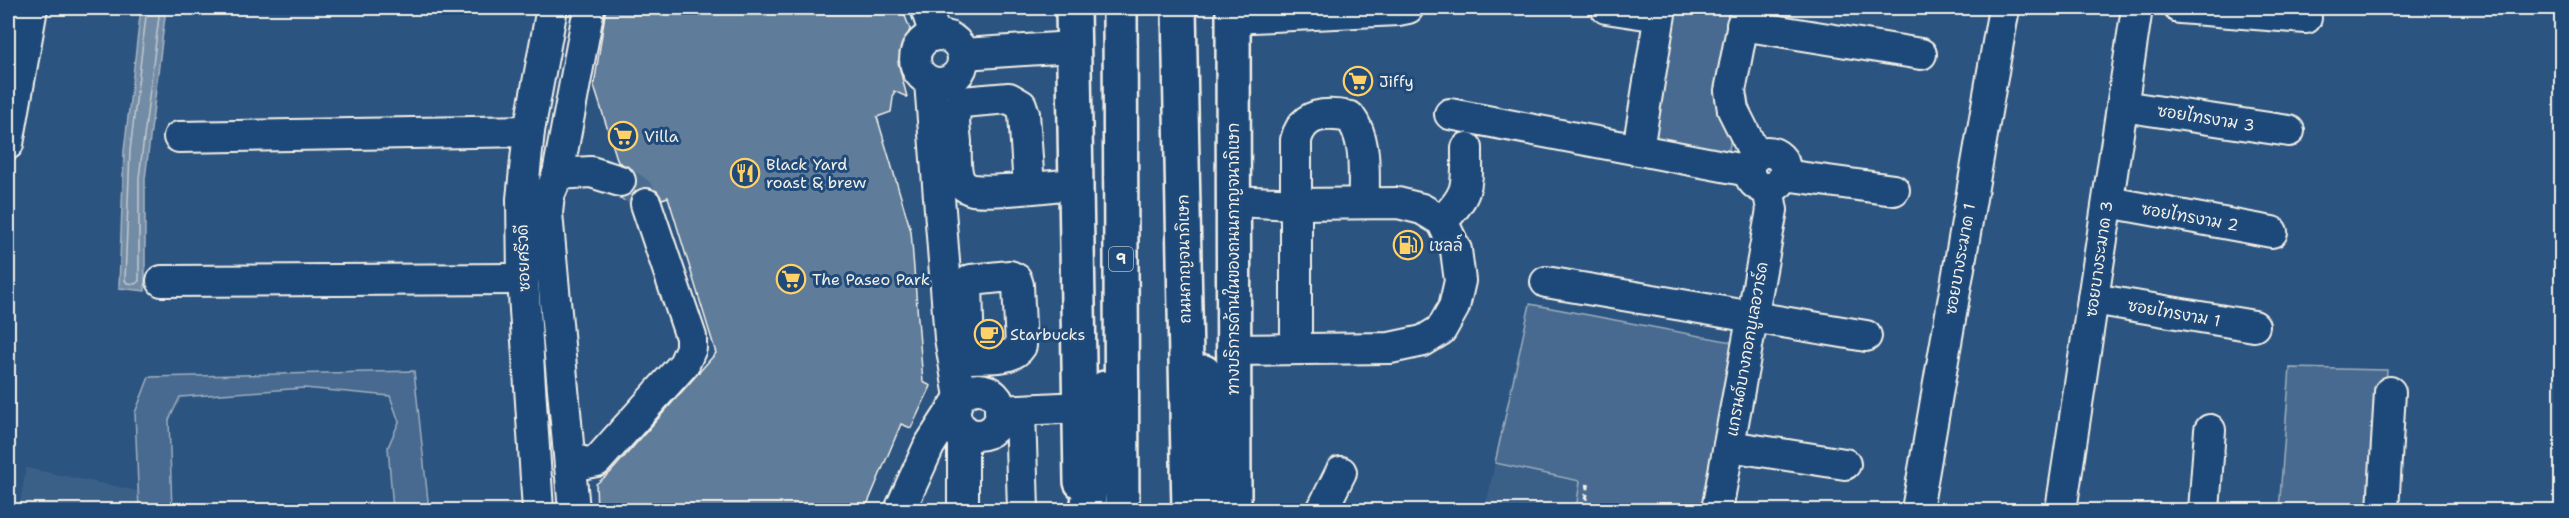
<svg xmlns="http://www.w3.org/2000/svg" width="2569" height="518" font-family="'Shantell Sans','Playpen Sans Thai',sans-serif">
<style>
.built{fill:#3b6088}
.green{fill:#496b90;stroke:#9eaebc;stroke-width:1.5}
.water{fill:#738ca6;stroke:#a7b4c0;stroke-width:1.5}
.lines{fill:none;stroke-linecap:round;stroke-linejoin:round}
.shore{stroke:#c0c9ce;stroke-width:1.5}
.building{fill:#5e7b9a;stroke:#f4f1e8;stroke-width:1.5}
.minor-tunnel{stroke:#4a6c90;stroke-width:30;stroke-dasharray:30 15;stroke-linecap:butt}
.minor-casing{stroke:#f4f1e8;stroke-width:34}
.major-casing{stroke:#f4f1e8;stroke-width:38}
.highway-casing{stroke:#f4f1e8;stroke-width:38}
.path{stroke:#f4f1e8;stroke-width:4;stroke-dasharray:6 4.5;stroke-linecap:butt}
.minor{stroke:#1f4a7a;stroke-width:30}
.major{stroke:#1f4a7a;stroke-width:33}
.highway{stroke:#1f4a7a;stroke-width:33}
.labels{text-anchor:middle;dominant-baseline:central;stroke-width:6;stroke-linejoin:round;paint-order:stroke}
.shield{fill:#1f4a7a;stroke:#b4bfc7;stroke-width:1.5}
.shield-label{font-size:15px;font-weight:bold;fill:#f4f1e8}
.poi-label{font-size:16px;fill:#f4f1e8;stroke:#1f4a7a;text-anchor:start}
.street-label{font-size:16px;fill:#f4f1e8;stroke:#1f4a7a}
</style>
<rect width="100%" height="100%" fill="#2c5481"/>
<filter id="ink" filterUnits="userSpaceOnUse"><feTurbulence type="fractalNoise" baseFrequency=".0167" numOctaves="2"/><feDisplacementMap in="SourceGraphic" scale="12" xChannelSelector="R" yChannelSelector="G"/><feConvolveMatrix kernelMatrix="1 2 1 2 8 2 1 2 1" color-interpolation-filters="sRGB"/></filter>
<g filter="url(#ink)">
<g class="built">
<polygon points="1495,463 1581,481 1576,510 1485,510"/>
<polygon points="26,468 138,491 139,510 19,510"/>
</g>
<g class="green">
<polygon points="1672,8 1749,8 1729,150 1716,157 1651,143"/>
<polygon points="1530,304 1732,342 1702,510 1576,510 1580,481 1495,463"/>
<polygon points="2290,368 2387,370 2376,510 2279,510"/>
<polygon points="414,371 429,510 393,510 388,447 399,422 390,396 304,388 180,397 169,420 172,510 139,510 135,413 149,377"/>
</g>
<polygon class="water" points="141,8 166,8 145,179 145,291 119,288 124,151"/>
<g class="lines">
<polyline class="shore" points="147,8 130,151 125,280 127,283 135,284 139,281 139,178 160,8"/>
</g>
<polygon class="building" points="606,8 902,8 910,29 898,62 907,97 894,91 891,112 877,117 911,231 923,382 931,386 911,428 901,424 865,510 597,510 596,484 610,473 716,353 668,197 662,199 657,191 649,187 640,188 633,192 629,201 620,199 632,193 636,187 637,178 632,169 618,162 594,86"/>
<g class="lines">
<path class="minor-tunnel" d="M620,181C633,187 640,191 646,204"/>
<g class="minor-casing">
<g id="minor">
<polyline points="926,8 935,35"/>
<polyline points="1606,8 1659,16"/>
<polyline points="1746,8 1730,91 1733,110 1756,156"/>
<polyline points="2180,8 2306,18"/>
<polyline points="1233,18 1398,10 1408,8"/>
<polyline points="1742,25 1921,54"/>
<circle cx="939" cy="59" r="24"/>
<polyline points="963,54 1073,47"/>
<polyline points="930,82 950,338 960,397"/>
<polyline points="2122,106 2289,131"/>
<polyline points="1450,114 1749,171"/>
<polyline points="179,137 529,131"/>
<polyline points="8,144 32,8"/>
<polyline points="1638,149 1661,8"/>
<circle cx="1767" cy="170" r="18"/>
<polyline points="558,174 591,172 620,181"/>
<polyline points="1784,175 1894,190"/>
<path d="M1029,187L1024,114L1021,105L1009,98L962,102C950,112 955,128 956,142C956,153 954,173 961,183C964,186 968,189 973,190C999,193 1047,186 1075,184"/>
<polyline points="2108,202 2272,232"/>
<path d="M1442,221C1470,193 1467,186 1467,148"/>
<path d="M1010,276L1016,279L1018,285L1021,346C1012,361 985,357 969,358L967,283L971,280Z"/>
<polyline points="162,281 523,279"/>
<polyline points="1546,282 1866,336"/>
<polyline points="2093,299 2254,326"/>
<path d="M1296,349V140C1303,113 1325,112 1350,117C1368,141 1363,174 1364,203"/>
<polyline points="1232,350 1390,348 1423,341 1441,330 1454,307 1460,281 1456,250 1442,221 1422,209 1398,203 1296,204 1235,201"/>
<circle cx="978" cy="412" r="23"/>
<polyline points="1020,410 1023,510"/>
<polyline points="1000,411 1081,407"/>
<polyline points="963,429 963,510"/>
<polyline points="1729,446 1845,464"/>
<polyline points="570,458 586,463 597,461 684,364 691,348 691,337 646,204"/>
<polyline points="538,510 523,279 522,199 529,131 552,8"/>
<polyline points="574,510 547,213 549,195 558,174 589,8"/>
<polyline points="900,510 929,446 956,404"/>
<polyline points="1322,510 1341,472"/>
<polyline points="1717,510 1772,210 1768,188"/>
<polyline points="1917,510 2004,8"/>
<polyline points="2061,510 2137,8"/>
<polyline points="2204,510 2210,430"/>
<polyline points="2383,510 2390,392"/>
</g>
</g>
<g class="major-casing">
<g id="major">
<polyline points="1073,8 1081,482"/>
<polyline points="1233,8 1234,510"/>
</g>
</g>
<g class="highway-casing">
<g id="highway">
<polyline points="1120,8 1122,510"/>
<polyline points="1179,8 1189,510"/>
<polyline points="1204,372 1222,510"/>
<polyline points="1087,510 1105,388"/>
</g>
</g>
<polyline class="path" points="1584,510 1588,484"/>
<use href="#minor" class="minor"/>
<use href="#major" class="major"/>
<use href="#highway" class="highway"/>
</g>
</g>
<defs>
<g id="supermarket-ring" transform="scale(1.5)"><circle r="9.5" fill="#1f4a7a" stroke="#ffd166" stroke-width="1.5"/><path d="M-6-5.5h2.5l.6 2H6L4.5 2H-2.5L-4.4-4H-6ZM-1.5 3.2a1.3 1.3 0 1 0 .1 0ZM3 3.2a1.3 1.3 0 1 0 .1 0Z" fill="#ffd166"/></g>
<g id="restaurant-ring" transform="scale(1.5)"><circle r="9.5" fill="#1f4a7a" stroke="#ffd166" stroke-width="1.5"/><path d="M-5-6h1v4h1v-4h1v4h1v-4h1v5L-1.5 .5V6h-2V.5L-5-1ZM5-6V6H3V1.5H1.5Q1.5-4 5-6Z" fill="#ffd166"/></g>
<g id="fuel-ring" transform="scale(1.5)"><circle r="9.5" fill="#1f4a7a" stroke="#ffd166" stroke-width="1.5"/><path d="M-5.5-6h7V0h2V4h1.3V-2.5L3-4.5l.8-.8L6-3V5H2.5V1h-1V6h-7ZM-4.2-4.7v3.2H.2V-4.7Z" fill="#ffd166"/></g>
<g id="cafe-ring" transform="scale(1.5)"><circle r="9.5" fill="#1f4a7a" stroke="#ffd166" stroke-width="1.5"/><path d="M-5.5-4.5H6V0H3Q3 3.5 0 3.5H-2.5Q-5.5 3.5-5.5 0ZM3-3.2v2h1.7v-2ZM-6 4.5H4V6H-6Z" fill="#ffd166"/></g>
</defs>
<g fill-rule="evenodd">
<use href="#supermarket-ring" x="1358" y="81"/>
<use href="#supermarket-ring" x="623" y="136"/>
<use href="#restaurant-ring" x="745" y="173"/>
<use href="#fuel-ring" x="1408" y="245"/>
<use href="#supermarket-ring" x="791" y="279"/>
<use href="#cafe-ring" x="989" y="334"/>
</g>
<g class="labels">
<rect class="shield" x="1109" y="247" width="24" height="24" rx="4.5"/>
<g class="shield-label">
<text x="1121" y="259">9</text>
</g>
<g class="poi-label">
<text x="1379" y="81">Jiffy</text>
<text x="644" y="136">Villa</text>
<text x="766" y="164">Black Yard<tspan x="766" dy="18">roast &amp; brew</tspan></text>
<text x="1429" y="245">เชลล์</text>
<text x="812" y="279">The Paseo Park</text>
<text x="1010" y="334">Starbucks</text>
</g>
<g class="street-label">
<text transform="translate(2206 118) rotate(9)">ซอยไทรงาม 3</text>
<text transform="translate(2190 217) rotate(10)">ซอยไทรงาม 2</text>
<text transform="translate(523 258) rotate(-92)">ซอยศรีวดี</text>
<text transform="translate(1184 259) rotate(-91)">ถนนกาญจนาภิเษก</text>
<text transform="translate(1233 259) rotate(-90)">ทางบริการด้านในของถนนกาญจนาภิเษก</text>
<text transform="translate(1960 259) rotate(-80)">ซอยบางระมาด 1</text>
<text transform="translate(2099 259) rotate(-82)">ซอยบางระมาด 3</text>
<text transform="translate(2174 313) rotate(10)">ซอยไทรงาม 1</text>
<text transform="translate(1747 349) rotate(-80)">แกรนด์บางกอกบูเลอวาร์ด</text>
</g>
</g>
<rect width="2569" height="518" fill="none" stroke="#1f4a7a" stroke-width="30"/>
<rect x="15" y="15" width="2539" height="488" fill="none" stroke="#f4f1e8" stroke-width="2" filter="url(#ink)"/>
</svg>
